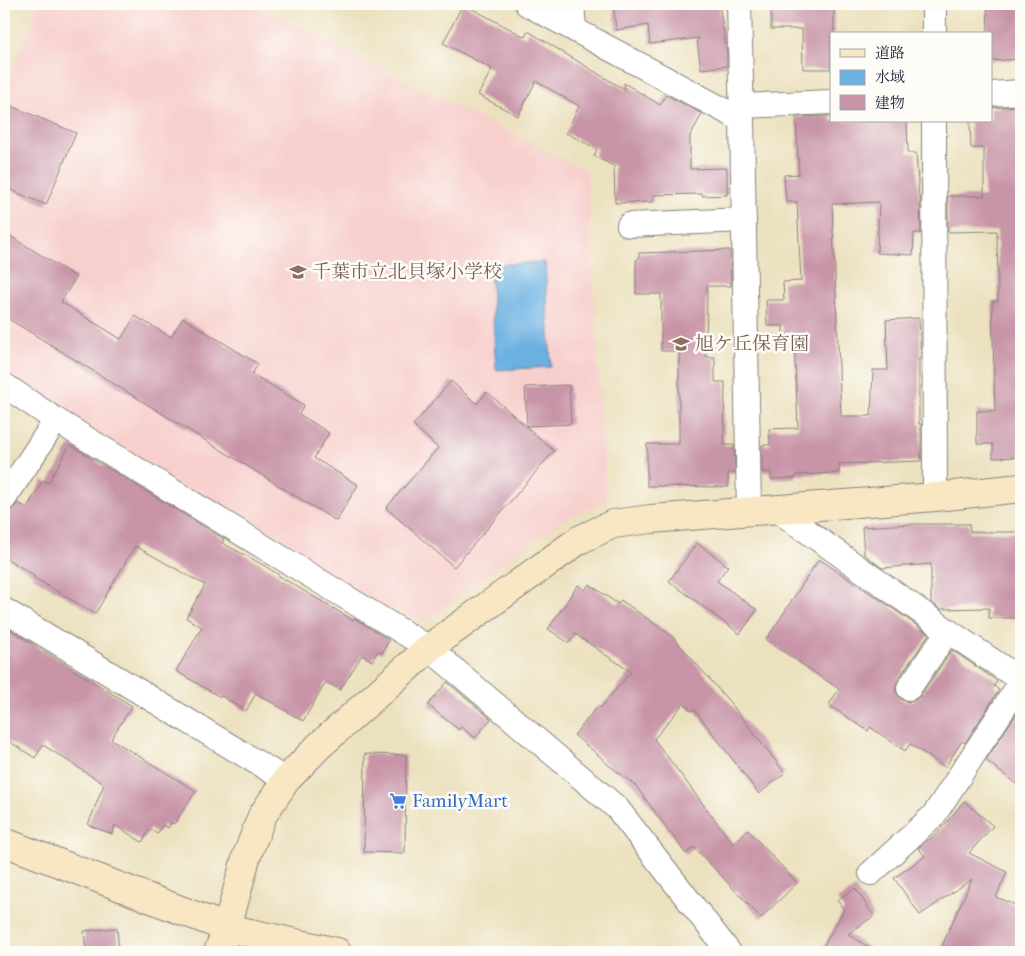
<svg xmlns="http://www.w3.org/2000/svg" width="1025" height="956" font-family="'IM FELL French Canon','Noto Serif JP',serif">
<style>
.built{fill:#f7d0cd}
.water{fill:#6bb1e2;stroke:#466a8e}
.building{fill:#c894a7}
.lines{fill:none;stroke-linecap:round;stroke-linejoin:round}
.street-casing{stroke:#87827d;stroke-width:26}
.secondary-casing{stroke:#87827d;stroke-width:30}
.street{stroke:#fff;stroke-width:24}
.secondary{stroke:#f9e7c3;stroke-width:28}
.labels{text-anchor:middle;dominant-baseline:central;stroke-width:5;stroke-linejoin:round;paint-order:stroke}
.education-label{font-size:19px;fill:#785e54;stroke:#fdfcf7;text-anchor:start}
.shop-label{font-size:19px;fill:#366cbe;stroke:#fdfcf7;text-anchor:start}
</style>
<rect width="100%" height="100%" fill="#fdfcf7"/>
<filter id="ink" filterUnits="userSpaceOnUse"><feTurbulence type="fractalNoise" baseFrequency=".02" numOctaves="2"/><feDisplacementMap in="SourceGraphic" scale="10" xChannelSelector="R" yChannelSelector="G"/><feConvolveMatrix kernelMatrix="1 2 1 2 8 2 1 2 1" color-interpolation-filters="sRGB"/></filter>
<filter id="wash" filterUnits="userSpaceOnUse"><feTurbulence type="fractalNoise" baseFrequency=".0096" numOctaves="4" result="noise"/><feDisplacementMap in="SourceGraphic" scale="20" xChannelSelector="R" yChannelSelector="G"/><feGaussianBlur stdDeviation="1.12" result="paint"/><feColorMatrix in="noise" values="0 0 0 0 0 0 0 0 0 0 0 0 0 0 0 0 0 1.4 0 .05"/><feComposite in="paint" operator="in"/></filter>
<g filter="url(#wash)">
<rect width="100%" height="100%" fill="#ece1bf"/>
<polygon class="built" points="39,4 252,4 587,171 606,502 564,519 422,623 309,568 4,374 4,91"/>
<polygon class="water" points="545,262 551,367 496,370 490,265"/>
<g id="blocks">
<g class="building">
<polygon points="463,4 525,37 528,31 625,90 624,83 660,105 666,95 702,114 690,136 690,169 727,168 727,195 702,196 702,194 653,195 653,202 615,203 614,166 594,156 597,149 566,133 579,106 536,81 518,116 478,95 492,69 443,43"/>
<polygon points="613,4 719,4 727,53 727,66 701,69 697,41 699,38 650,44 648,25 616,30"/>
<polygon points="771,4 834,4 834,34 831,34 831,69 803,69 802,29 771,29"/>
<polygon points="987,4 1021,4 1021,59 991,61 991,34 988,34"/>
<polygon points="4,103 76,133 46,205 4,187"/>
<polygon points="1018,106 1019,152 1021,152 1020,457 993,458 993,444 977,444 977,411 995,411 992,301 998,301 997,231 948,232 948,196 984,196 984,148 971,148 970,121 991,121 991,108"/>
<polygon points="831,116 831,121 907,121 908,153 916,153 919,197 920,197 921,233 914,233 913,255 877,253 879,202 832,204 841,416 871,416 873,370 888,370 886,320 919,318 921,358 919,358 919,424 921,424 921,461 839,464 839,473 796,475 796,478 771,479 771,472 762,472 762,445 770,445 769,429 798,428 794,339 783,340 783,326 767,326 766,300 784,300 783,282 801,281 797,202 786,202 784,175 799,174 796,117"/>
<polygon points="4,232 76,277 61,302 121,339 135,316 171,337 183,318 258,364 252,374 304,405 299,414 329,433 314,458 358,485 336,521 4,316"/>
<polygon points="730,250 731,286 707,286 706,357 715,357 715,382 725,382 724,445 734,445 735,473 728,473 728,487 647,486 647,444 679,444 679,351 661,351 661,294 636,294 636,260 639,259 639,253"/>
<polygon points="451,381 477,404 487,392 554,451 454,567 386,508 438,448 413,425"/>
<polygon points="569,385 571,424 527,426 525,387"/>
<polygon points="70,445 224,539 222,543 260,563 279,575 279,576 353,620 354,618 389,640 382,653 378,651 372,661 362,655 340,690 326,682 303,721 256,693 246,711 221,696 220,697 176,671 202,627 186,618 205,585 135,546 95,614 33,577 34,575 4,557 4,513 11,511 18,503 27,508 43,480 48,483"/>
<polygon points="910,524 969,524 970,532 1021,532 1021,618 989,618 989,608 940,609 931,602 931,564 882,568 864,554 862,527"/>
<polygon points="697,543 728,566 717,581 757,610 740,634 669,581"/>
<polygon points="819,559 879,599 929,634 897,681 895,687 896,693 902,700 908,702 914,701 920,696 952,650 997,681 994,686 999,690 965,743 962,741 945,767 910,744 905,751 870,727 868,731 829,705 839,689 766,640"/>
<polygon points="589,584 618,604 621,600 672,636 733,706 785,773 759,794 694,709 691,711 684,703 654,739 733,844 748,830 797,883 761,918 694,847 686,854 635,785 602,760 603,759 574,735 598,706 600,708 631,672 575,634 569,643 548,629 578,585 585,590"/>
<polygon points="4,626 132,706 111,739 196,791 174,824 171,822 168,828 163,825 157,834 150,829 142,842 115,825 112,834 88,825 104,784 43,745 35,758 4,738"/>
<polygon points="447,682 491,719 475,738 461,727 459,730 428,705"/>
<polygon points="1020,708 1021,709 1021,788 986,760"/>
<polygon points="365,754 406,755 405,853 364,852"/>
<polygon points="964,801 993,826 969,853 1007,872 996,897 1021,907 1021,952 939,952 972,879 920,915 894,878 925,856 918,848 938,833"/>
<polygon points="855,888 874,916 848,934 876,952 820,952 844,910 837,900"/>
<polygon points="117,928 119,952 86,952 84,931"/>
</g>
</g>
</g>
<g filter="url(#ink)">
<use href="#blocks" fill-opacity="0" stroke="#87827d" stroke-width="1"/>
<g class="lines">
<g class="street-casing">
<g id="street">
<polyline points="527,4 742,120"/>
<polyline points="572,4 574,28"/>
<polyline points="739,4 742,120 749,511"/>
<polyline points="934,4 934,34"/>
<polyline points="991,94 1021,92"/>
<polyline points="742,106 831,102"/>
<polyline points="934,121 935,497"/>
<polyline points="629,225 744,220"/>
<polyline points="4,385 56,420 429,648 617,808 729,952"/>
<polyline points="4,499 56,420"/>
<polyline points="777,510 948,631 1021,680"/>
<polyline points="4,610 286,780"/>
<polyline points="909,688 948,631"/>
<polyline points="871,873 934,815 1021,682"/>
</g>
</g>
<g class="secondary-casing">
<g id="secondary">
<polyline points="4,842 227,928 337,952"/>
<polyline points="218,952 227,928 246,858 262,816 286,780 319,746 429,648 579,540 613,524 651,519 935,497 1021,488"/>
</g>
</g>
<use href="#street" class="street"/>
<use href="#secondary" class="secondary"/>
</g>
</g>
<defs>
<g id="school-bare" transform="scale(1.35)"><path d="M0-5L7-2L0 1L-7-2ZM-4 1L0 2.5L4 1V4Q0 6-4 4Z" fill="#8d6e63" stroke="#fdfcf7" stroke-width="2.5" paint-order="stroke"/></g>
<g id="supermarket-bare" transform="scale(1.35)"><path d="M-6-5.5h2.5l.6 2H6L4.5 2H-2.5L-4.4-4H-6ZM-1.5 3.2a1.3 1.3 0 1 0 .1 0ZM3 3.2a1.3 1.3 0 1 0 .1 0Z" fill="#3f7fe0" stroke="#fdfcf7" stroke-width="2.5" paint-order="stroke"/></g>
</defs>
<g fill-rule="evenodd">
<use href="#school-bare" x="298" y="272"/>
<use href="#school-bare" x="681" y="344"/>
<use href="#supermarket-bare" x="398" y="801"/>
</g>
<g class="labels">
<g class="education-label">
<text x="312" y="272">千葉市立北貝塚小学校</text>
<text x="695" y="344">旭ケ丘保育園</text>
</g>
<g class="shop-label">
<text x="412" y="801">FamilyMart</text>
</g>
</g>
<rect width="1025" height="956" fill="none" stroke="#fdfcf7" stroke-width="20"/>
<rect x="830" y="32" width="162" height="90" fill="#fdfcf7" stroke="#a5a5ac"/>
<rect x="840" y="49" width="25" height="8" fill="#f9e7c3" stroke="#a5a5ac"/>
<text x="875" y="58" font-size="15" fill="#22223b">道路</text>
<rect x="840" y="70" width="25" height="15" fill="#6bb1e2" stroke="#a5a5ac"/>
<text x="875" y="82" font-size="15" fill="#22223b">水域</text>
<rect x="840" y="95" width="25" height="15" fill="#c894a7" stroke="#a5a5ac"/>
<text x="875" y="108" font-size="15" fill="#22223b">建物</text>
</svg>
